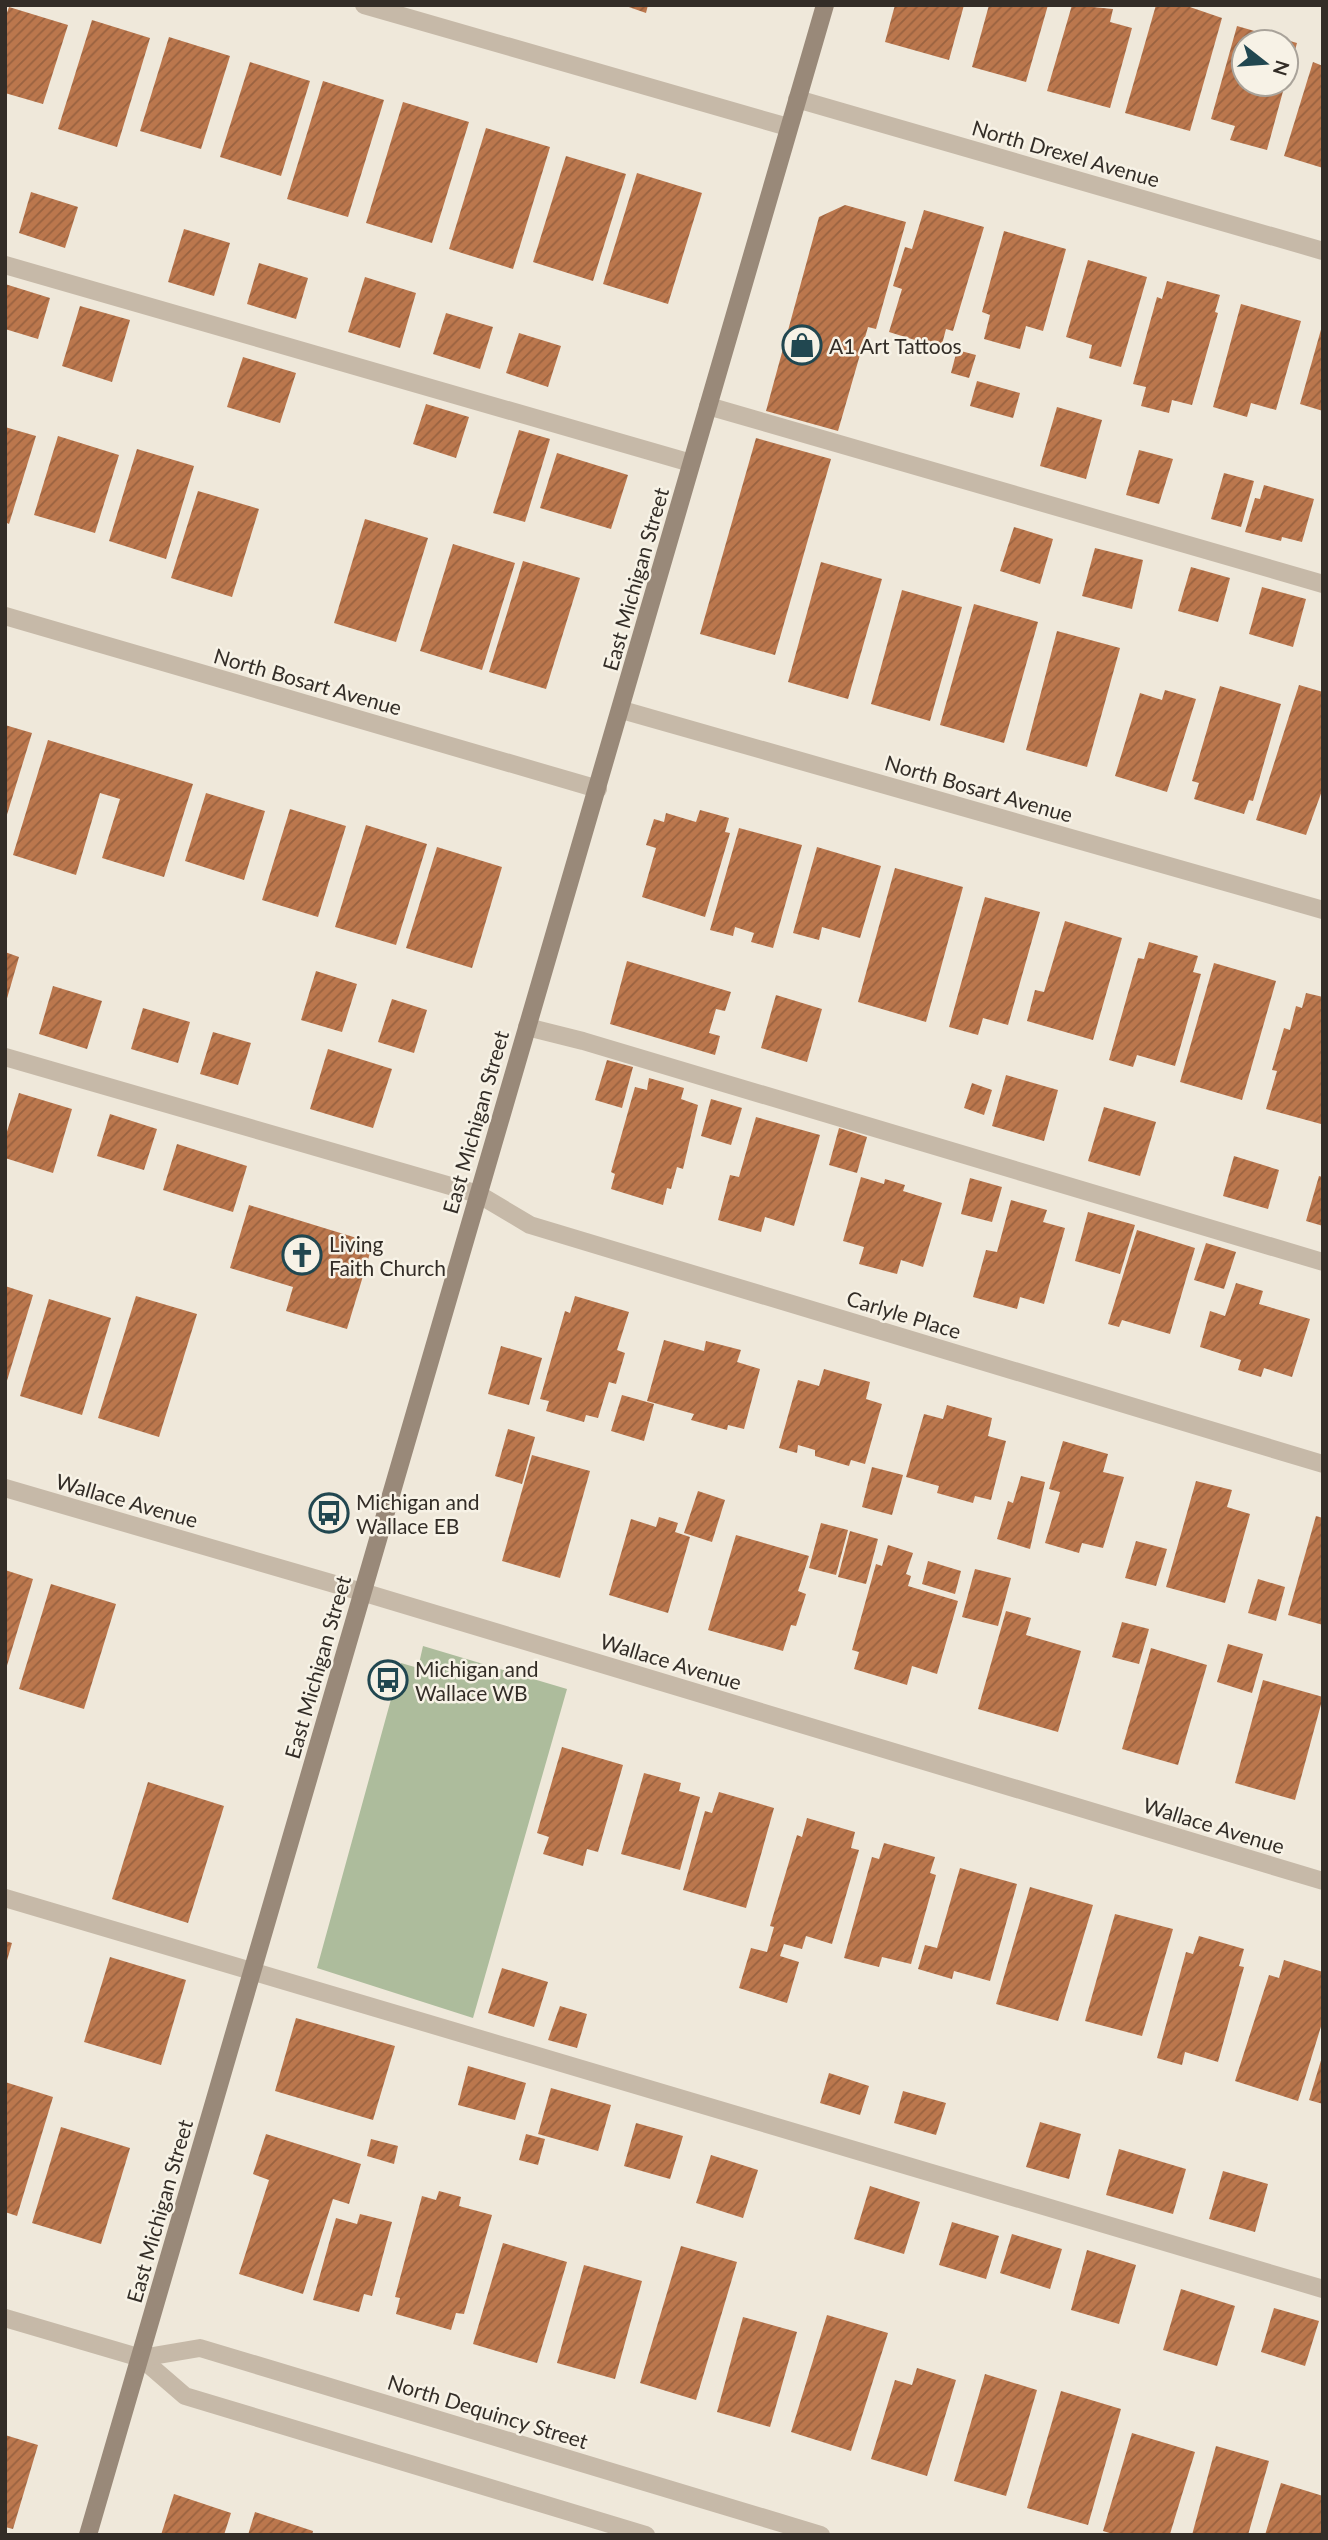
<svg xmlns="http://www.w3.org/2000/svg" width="1328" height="2540" font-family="Lato,sans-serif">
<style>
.park{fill:#adbc9c}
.building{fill:url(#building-hatch)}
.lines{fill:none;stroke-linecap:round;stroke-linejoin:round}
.service{stroke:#c6b9a8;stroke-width:18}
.minor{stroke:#c6b9a8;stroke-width:18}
.tertiary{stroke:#c6b9a8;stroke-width:18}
.secondary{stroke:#998979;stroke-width:18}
.labels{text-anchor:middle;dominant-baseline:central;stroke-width:5;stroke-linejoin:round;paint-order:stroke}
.street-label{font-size:21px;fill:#332d27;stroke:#f7f2e6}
.poi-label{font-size:21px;fill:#332d27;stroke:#f7f2e6;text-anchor:start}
</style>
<defs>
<pattern id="building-hatch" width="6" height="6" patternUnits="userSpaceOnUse" patternTransform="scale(1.75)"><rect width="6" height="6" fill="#bb774d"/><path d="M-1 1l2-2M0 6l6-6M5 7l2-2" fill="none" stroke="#996240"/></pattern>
</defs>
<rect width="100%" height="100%" fill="#efe8da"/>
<polygon class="park" points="423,1646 567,1689 473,2018 317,1968 401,1663 418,1668"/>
<g class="building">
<polygon points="623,5 648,5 646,13"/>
<polygon points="895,5 964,5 949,60 885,42"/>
<polygon points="989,5 1048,5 1026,82 972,67"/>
<polygon points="1072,5 1113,9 1110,22 1132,28 1110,108 1047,91"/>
<polygon points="1156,5 1184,5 1222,18 1190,131 1125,113"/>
<polygon points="9,7 68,25 43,104 5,93 5,18"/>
<polygon points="92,20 150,38 117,147 58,129"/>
<polygon points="1237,26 1297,43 1287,79 1286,42 1244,42 1244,84 1285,84 1267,150 1230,140 1235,126 1211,119"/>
<polygon points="169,37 230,56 201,149 140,131"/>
<polygon points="250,62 310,81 281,176 220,157"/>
<polygon points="1313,62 1323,66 1323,168 1284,156"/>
<polygon points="323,81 384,100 348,217 287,199"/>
<polygon points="403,102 469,122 432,243 366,223"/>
<polygon points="486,128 550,147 513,269 449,249"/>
<polygon points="566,156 626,174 593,281 533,262"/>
<polygon points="637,173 702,193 668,304 603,284"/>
<polygon points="31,192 78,207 65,248 19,233"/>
<polygon points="845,205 906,222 876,329 868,327 838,431 766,411 819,217"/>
<polygon points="924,210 984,227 953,331 946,329 941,348 889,332 902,289 893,286 905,247 912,249"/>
<polygon points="184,229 230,243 214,296 168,282"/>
<polygon points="1004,231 1066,249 1043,331 1026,326 1020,349 984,339 990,315 982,312"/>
<polygon points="1088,260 1147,277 1121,367 1089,358 1092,345 1066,337"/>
<polygon points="259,263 308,278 296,319 247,304"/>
<polygon points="365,277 416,293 400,348 348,332"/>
<polygon points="1167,281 1220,295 1215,312 1218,313 1192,405 1172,400 1169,413 1141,406 1146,387 1133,384 1157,297 1162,299"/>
<polygon points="5,284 50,298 38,339 5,329"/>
<polygon points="1241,304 1301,321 1276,410 1251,403 1247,417 1213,407"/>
<polygon points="80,306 130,320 112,382 62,366"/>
<polygon points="446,313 493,327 480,369 433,354"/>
<polygon points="1322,326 1323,327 1323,411 1300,404"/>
<polygon points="519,333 561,346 548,387 506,373"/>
<polygon points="957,350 976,355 969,378 951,373"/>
<polygon points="243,357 296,373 280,423 227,407"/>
<polygon points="977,381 1020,393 1013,418 970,406"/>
<polygon points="426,404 469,417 456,458 413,444"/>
<polygon points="1057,407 1102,420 1086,479 1040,466"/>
<polygon points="5,427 36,436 9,524 5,522"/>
<polygon points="519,430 550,439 525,522 493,513"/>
<polygon points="58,436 119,455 95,533 34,515"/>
<polygon points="756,438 831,459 775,655 700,634"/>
<polygon points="137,449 194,466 166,559 109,541"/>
<polygon points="1139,450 1173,459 1159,504 1126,495"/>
<polygon points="557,453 628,475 611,529 540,508"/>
<polygon points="1224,473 1254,481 1241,527 1211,519"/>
<polygon points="1264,485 1314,499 1302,542 1282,537 1281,541 1245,532 1255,498 1260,499"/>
<polygon points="198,491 259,509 232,597 171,578"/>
<polygon points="365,519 428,538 396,642 334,623"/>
<polygon points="1014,527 1053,539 1040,584 1000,571"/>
<polygon points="453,544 515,563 482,670 420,651"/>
<polygon points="1095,548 1143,560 1132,609 1082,596"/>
<polygon points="523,561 580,578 546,689 489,672"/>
<polygon points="821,562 882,579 848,699 788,682"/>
<polygon points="1191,567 1230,578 1218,622 1178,611"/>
<polygon points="1262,587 1306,599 1293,647 1249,634"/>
<polygon points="902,590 962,607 930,721 871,704"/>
<polygon points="974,604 1038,622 1004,743 940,725"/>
<polygon points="1057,631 1120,648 1087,767 1026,750"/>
<polygon points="1299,685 1323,692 1323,788 1306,835 1256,820"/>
<polygon points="1220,686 1281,704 1253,801 1249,800 1244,814 1194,799 1199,783 1192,781"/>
<polygon points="1165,690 1196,699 1167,792 1115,776 1140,693 1162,700"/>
<polygon points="5,725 32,733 6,818 5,818"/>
<polygon points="48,740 193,784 164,877 102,858 120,799 100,793 76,875 13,855"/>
<polygon points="206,793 265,811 244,880 185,861"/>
<polygon points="290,809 346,826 318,917 262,900"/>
<polygon points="700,810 729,818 725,832 730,833 705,917 642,897 656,848 646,845 654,819 664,822 666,813 696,822"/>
<polygon points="366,825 427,844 396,945 335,927"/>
<polygon points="739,828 802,845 773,948 751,942 754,933 735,927 733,936 710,930"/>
<polygon points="437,847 502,867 472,968 406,948"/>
<polygon points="817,847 881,866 860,938 822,927 819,940 793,933"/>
<polygon points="895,868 963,887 926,1022 858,1002"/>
<polygon points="985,897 1040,912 1008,1025 983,1018 978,1035 949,1027"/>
<polygon points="1065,921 1122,938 1093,1040 1027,1021 1035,990 1044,992"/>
<polygon points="1149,942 1198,956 1193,972 1201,974 1175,1066 1137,1055 1133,1067 1109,1060 1138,958 1144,959"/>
<polygon points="5,952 19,957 6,1002 5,1002"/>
<polygon points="627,961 731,992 725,1011 716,1009 709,1033 720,1036 715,1055 610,1024"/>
<polygon points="1214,963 1276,981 1242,1100 1180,1082"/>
<polygon points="316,971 357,984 342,1032 301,1020"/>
<polygon points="53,986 102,1001 87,1049 39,1034"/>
<polygon points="1306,993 1323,997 1321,1124 1266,1109 1277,1071 1272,1070 1284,1028 1290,1030 1296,1006 1302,1008"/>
<polygon points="776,995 822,1009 807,1062 761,1048"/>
<polygon points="392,999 427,1010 414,1053 378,1042"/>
<polygon points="143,1008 190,1022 178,1063 131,1049"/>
<polygon points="213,1032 251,1043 238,1085 200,1074"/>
<polygon points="328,1049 392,1069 373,1128 310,1109"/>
<polygon points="607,1060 633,1067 622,1108 595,1100"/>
<polygon points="1006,1075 1058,1090 1044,1141 992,1126"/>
<polygon points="649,1078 684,1088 681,1099 698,1105 683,1169 677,1167 671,1189 667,1188 663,1205 611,1189 615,1174 611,1172 635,1087 647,1090"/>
<polygon points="972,1083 992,1090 984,1115 964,1108"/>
<polygon points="19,1093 72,1109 53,1173 5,1158 5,1138"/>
<polygon points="711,1099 742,1108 731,1145 701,1136"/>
<polygon points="1104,1107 1156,1122 1140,1176 1088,1161"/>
<polygon points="110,1114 157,1129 144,1170 97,1156"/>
<polygon points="756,1117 820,1135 794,1226 765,1217 761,1232 718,1220 730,1175 739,1177"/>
<polygon points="839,1128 867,1137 857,1173 829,1165"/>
<polygon points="177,1144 247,1166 233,1212 163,1190"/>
<polygon points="1234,1156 1279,1170 1268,1209 1223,1196"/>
<polygon points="1319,1176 1323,1177 1323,1226 1306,1221"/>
<polygon points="861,1177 884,1184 885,1179 905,1185 903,1191 942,1203 923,1267 901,1260 897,1274 859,1264 864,1247 843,1241"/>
<polygon points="970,1178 1002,1187 992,1222 961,1214"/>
<polygon points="1011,1200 1047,1210 1043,1222 1065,1228 1044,1304 1020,1297 1017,1309 973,1297 986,1250 997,1252"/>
<polygon points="249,1205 373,1243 347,1329 286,1311 293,1287 230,1268"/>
<polygon points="1088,1212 1135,1225 1120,1274 1075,1261"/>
<polygon points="1137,1230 1195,1248 1170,1334 1122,1320 1119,1327 1108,1324"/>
<polygon points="1206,1243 1236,1252 1224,1289 1194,1280"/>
<polygon points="1236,1283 1263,1291 1259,1304 1310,1319 1292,1377 1264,1368 1261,1377 1238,1370 1241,1360 1200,1347 1210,1311 1225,1316"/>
<polygon points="5,1286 33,1295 6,1384 5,1384"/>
<polygon points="136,1296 197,1314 159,1437 98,1418"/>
<polygon points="575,1296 629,1312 617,1350 625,1353 616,1384 609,1382 598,1418 586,1415 584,1422 546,1411 549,1401 540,1399 565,1311 570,1313"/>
<polygon points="49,1299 111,1318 82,1415 20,1396"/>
<polygon points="664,1340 704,1351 706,1341 741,1350 737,1362 760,1369 744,1429 728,1425 727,1430 691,1420 694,1414 647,1401"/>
<polygon points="501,1346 542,1358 529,1405 488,1394"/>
<polygon points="824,1369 870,1382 866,1399 882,1404 865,1464 851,1460 849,1466 815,1456 815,1450 798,1445 797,1453 779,1448 798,1380 819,1386"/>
<polygon points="622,1395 654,1404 644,1441 611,1431"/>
<polygon points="947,1405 992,1418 988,1436 1006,1441 991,1500 975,1496 973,1503 937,1493 939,1486 906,1477 924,1414 943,1419"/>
<polygon points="508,1429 535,1437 522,1484 495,1476"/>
<polygon points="1063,1441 1108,1454 1103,1472 1124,1477 1103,1548 1082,1543 1079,1553 1045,1543 1060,1492 1049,1489"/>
<polygon points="532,1455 590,1471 560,1578 502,1561"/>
<polygon points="872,1467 903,1475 892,1515 862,1507"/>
<polygon points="1021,1476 1045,1482 1030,1549 997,1539 1008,1501 1013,1503"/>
<polygon points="1196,1481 1232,1490 1227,1507 1250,1514 1225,1603 1166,1587"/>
<polygon points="698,1491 725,1500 712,1542 684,1533"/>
<polygon points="1316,1516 1323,1518 1323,1625 1288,1615"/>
<polygon points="659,1517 678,1523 675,1532 690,1537 668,1613 609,1595 631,1519 656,1527"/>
<polygon points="821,1523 848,1530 836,1575 809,1568"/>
<polygon points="850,1531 878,1539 866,1584 838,1577"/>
<polygon points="736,1535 809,1556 798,1591 806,1594 796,1626 791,1625 783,1651 708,1630"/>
<polygon points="1136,1541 1167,1549 1156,1586 1125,1578"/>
<polygon points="888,1545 913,1553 906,1574 911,1576 908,1586 958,1601 937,1674 912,1666 907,1685 854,1669 859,1652 852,1650 876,1564 882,1566"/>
<polygon points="928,1561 961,1571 955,1594 922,1584"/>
<polygon points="975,1569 1011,1578 998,1626 962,1617"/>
<polygon points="5,1570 33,1579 6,1669 5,1669"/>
<polygon points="1258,1579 1285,1587 1276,1621 1248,1613"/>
<polygon points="51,1584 116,1604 84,1709 19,1689"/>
<polygon points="1006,1611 1031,1618 1026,1635 1081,1651 1058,1732 978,1709"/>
<polygon points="1122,1622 1149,1629 1139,1664 1112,1657"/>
<polygon points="1228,1644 1263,1654 1252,1693 1217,1682"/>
<polygon points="1151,1648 1207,1665 1178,1765 1122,1749"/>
<polygon points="1263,1680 1323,1697 1295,1800 1235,1783"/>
<polygon points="562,1747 623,1765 598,1852 587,1849 583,1866 543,1854 549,1837 537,1833"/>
<polygon points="644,1773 681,1783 679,1791 700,1797 680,1870 621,1854"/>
<polygon points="148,1782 224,1806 188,1923 112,1899"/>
<polygon points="719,1792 774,1808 746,1908 683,1890 705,1811 712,1813"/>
<polygon points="807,1818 855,1832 851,1848 859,1850 832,1944 806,1936 802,1949 784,1944 780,1956 799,1962 787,2003 739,1988 751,1948 767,1952 774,1927 770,1926 797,1835 802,1837"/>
<polygon points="884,1843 935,1857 930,1873 936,1875 911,1964 882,1957 879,1967 844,1958 872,1857 879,1859"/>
<polygon points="960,1868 1017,1884 990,1981 954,1971 952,1979 918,1969 925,1945 937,1948"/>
<polygon points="1030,1887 1093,1905 1058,2021 996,2004"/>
<polygon points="1115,1914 1173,1929 1142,2036 1085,2021"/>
<polygon points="1199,1936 1244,1949 1239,1966 1244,1967 1218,2062 1185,2052 1182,2065 1157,2058 1186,1952 1193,1954"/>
<polygon points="5,1941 12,1943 6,1964 5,1964"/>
<polygon points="110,1957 186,1980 161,2065 84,2042"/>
<polygon points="1284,1960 1323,1972 1323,2020 1298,2101 1235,2081 1269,1975 1279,1978"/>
<polygon points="502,1968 548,1982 534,2027 488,2013"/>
<polygon points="560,2006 587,2014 577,2048 548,2040"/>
<polygon points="296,2018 395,2046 373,2120 275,2091"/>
<polygon points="1322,2057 1323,2057 1323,2104 1309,2100"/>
<polygon points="468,2066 526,2083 515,2120 458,2105"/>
<polygon points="829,2073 869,2086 860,2115 820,2103"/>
<polygon points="5,2082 53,2097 17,2216 5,2212"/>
<polygon points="551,2088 611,2105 598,2151 538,2134"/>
<polygon points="903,2091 946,2103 936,2135 894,2123"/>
<polygon points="1040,2122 1081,2134 1069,2179 1026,2167"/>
<polygon points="636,2123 683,2136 670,2179 624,2166"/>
<polygon points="61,2127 130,2148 101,2244 32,2223"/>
<polygon points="266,2134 361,2164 349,2204 333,2199 303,2294 239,2274 269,2180 253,2174"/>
<polygon points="526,2134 545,2139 538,2165 519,2160"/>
<polygon points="371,2139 398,2146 394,2164 367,2156"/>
<polygon points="1119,2149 1186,2169 1173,2214 1106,2195"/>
<polygon points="711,2155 758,2170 743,2218 696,2203"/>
<polygon points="1223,2171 1268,2184 1255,2232 1209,2219"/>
<polygon points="870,2186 920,2202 904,2254 854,2239"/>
<polygon points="439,2191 461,2197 459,2206 492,2215 464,2314 456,2313 451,2330 396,2314 400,2298 395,2297 422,2196 436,2200"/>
<polygon points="360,2214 392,2222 372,2296 364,2294 359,2312 313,2300 336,2218 357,2224"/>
<polygon points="952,2222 999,2236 986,2279 939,2265"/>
<polygon points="1012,2234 1062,2249 1050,2289 1000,2273"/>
<polygon points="503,2243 567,2262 537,2363 473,2344"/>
<polygon points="681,2246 737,2262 696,2400 640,2383"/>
<polygon points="1087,2250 1136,2265 1119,2324 1071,2310"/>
<polygon points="584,2265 642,2281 615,2379 557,2363"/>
<polygon points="1181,2289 1235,2306 1217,2366 1163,2350"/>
<polygon points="1274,2308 1319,2321 1305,2366 1261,2352"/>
<polygon points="827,2315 888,2333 851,2451 791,2432"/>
<polygon points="743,2317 797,2332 770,2427 717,2412"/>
<polygon points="917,2368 956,2380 927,2476 871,2459 895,2380 912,2385"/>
<polygon points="985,2374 1037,2390 1006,2496 954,2481"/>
<polygon points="1061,2391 1121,2409 1088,2525 1027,2508"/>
<polygon points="1132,2433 1195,2452 1170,2534 1116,2535 1103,2531"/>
<polygon points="5,2435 38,2445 13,2529 5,2527"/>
<polygon points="1216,2446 1269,2461 1248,2535 1192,2535"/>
<polygon points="1281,2483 1323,2496 1323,2535 1265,2535"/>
<polygon points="174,2494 231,2513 224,2535 161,2535"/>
<polygon points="255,2512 313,2531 312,2535 248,2535"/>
</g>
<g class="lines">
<g class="service">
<polyline points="5,265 691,463"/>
<polyline points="708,406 1323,584"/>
<polyline points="527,1027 583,1041 1323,1262"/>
<polyline points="5,1057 478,1194"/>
<polyline points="5,1898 1323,2289"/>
</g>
<g class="minor">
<polyline points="364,5 788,127"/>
<polyline points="797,99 1323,251"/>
<polyline points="478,1194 530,1225 1323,1464"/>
<polyline points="5,1488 362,1592 1323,1881"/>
<polyline points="5,2318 141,2358 185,2396 646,2535"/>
<polyline points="141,2358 200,2348 821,2535"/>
</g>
<g class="tertiary">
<polyline points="5,616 598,789"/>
<polyline points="622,710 1323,910"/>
</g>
<polyline class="secondary" points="88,2535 825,5"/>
</g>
<defs>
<g id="shop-ring" transform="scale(2.0125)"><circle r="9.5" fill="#f7f2e6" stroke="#214750" stroke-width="1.5"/><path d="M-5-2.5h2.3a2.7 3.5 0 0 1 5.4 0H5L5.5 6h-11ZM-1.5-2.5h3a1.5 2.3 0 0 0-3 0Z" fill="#214750"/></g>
<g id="church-ring" transform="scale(2.0125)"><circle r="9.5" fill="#f7f2e6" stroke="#214750" stroke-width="1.5"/><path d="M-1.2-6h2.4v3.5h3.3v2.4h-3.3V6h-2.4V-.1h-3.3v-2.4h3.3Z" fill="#214750"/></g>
<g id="bus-ring" transform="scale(2.0125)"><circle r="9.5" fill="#f7f2e6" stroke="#214750" stroke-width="1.5"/><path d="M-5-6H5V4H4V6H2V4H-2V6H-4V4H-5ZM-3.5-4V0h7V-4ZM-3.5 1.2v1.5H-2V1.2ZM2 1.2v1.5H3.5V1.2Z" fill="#214750"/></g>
</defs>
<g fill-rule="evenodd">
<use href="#shop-ring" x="802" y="345"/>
<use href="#church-ring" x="302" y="1255"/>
<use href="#bus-ring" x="329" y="1513"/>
<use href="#bus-ring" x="388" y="1680"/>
</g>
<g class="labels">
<g class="street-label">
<text transform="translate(1066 153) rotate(16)">North Drexel Avenue</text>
<text transform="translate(635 579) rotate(-74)">East Michigan Street</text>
<text transform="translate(308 681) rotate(16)">North Bosart Avenue</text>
<text transform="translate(979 788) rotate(16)">North Bosart Avenue</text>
<text transform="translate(475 1122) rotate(-74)">East Michigan Street</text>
<text transform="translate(904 1314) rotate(17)">Carlyle Place</text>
<text transform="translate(127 1500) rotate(16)">Wallace Avenue</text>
<text transform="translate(671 1661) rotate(17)">Wallace Avenue</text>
<text transform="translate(317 1667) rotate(-74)">East Michigan Street</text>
<text transform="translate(1214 1825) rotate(17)">Wallace Avenue</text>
<text transform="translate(159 2211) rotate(-74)">East Michigan Street</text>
<text transform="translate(488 2411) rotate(17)">North Dequincy Street</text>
</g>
<g class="poi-label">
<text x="829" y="345">A1 Art Tattoos</text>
<text x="329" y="1243">Living<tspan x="329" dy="24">Faith Church</tspan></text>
<text x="356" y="1501">Michigan and<tspan x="356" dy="24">Wallace EB</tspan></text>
<text x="415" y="1668">Michigan and<tspan x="415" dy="24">Wallace WB</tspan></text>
</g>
</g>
<rect width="1328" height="2540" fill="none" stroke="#332d27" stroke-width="14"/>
<g transform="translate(1265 63) rotate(107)"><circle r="33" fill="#f7f2e6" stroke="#a9a39a" stroke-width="2"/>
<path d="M0-5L12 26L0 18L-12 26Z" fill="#214750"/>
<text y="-10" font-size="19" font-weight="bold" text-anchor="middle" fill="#332d27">N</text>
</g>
</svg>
